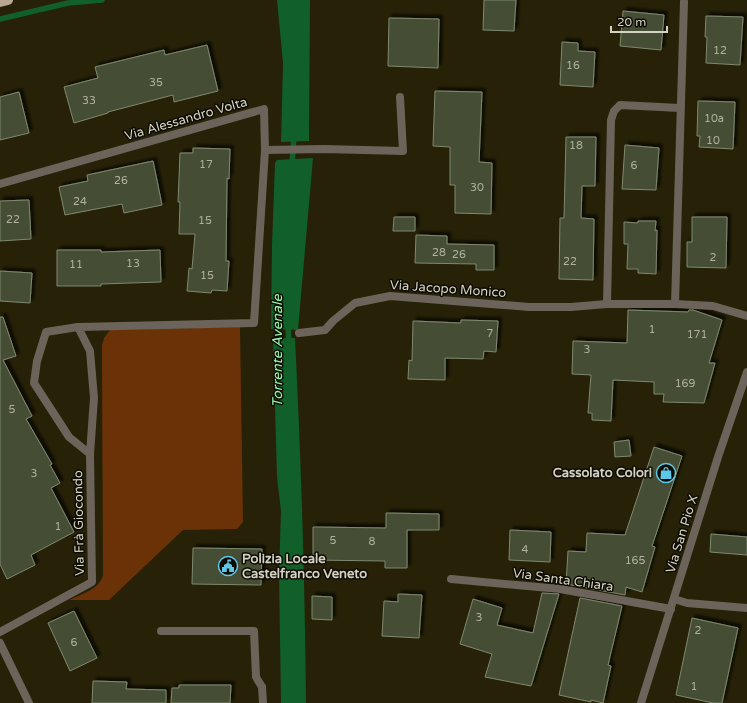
<svg xmlns="http://www.w3.org/2000/svg" width="747" height="703" font-family="'Varela Round',sans-serif">
<style>
.green{fill:#6a3206}
.water{fill:#115f29}
.lines{fill:none;stroke-linecap:round;stroke-linejoin:round}
.stream{stroke:#115f29;stroke-width:5.5}
.building{fill:#454e35;stroke:#7f896e;filter:url(#shadow)}
.service{stroke:#6c645a;stroke-width:8}
.minor{stroke:#6c645a;stroke-width:8}
.tertiary{stroke:#6c645a;stroke-width:8}
.primary{stroke:#b7a892;stroke-width:10}
.labels{text-anchor:middle;dominant-baseline:central;stroke-width:3;stroke-linejoin:round;paint-order:stroke}
.number-label{font-size:11px;fill:#b0b1a0}
.street-label{font-size:13px;fill:#d4d2c3;stroke:#0d0b03}
.poi-label{font-size:13px;font-weight:bold;fill:#d4d2c3;stroke:#0d0b03;text-anchor:end}
.water-label{font-size:14px;font-style:italic;fill:#96f7a7;stroke:#0d0b03}
</style>
<defs>
<filter id="shadow"><feDropShadow dx="3.5" dy="-3.5" stdDeviation="1" flood-color="#0009"/></filter>
</defs>
<rect width="100%" height="100%" fill="#262107"/>
<path class="green" d="M240,327L243,522L237,529L183,530L109,600H69C82,594 100,589 103,575L102,369V345L104,338L110,330Z"/>
<g class="water">
<polygon points="277,0 310,0 309,141 281,142 283,63"/>
<polygon points="313,158 298,330 271,329 272,245 275,163 277,160"/>
<path d="M273,338H295C301,459 305,581 306,703H281L279,573L281,511L277,477Z"/>
</g>
<g class="lines">
<g class="stream">
<polyline points="0,19 68,3 102,0"/>
<polyline points="292,166 294,134"/>
<polyline points="288,324 289,344"/>
</g>
</g>
<g class="building">
<polygon points="484,0 516,0 514,31 483,30"/>
<polygon points="623,11 664,15 661,50 620,46"/>
<polygon points="706,16 743,17 740,65 706,63 707,37 705,37"/>
<polygon points="389,18 439,19 438,68 388,66"/>
<polygon points="562,42 578,43 578,51 595,52 593,87 560,85"/>
<polygon points="207,45 218,91 174,102 173,95 108,112 108,113 74,123 64,87 98,78 95,67 164,50 165,55"/>
<polygon points="435,91 482,92 479,162 492,163 491,214 455,213 455,185 450,185 450,147 433,146"/>
<polygon points="19,92 29,133 0,140 0,97"/>
<polygon points="698,101 735,102 733,149 699,147 700,136 697,136"/>
<polygon points="566,137 596,137 595,186 582,186 581,218 594,219 593,280 559,279 560,218 564,218"/>
<polygon points="625,145 659,148 656,190 622,189"/>
<polygon points="193,148 230,149 229,179 227,178 226,261 229,261 227,291 212,290 211,293 187,291 189,268 192,269 195,234 179,234 180,202 178,202 180,153 193,153"/>
<polygon points="153,161 162,205 124,213 122,204 65,215 59,187 88,181 87,175"/>
<polygon points="29,200 31,239 0,241 0,201"/>
<polygon points="394,217 415,217 415,231 393,231"/>
<polygon points="692,217 727,217 726,268 687,267 687,242 692,242"/>
<polygon points="638,221 656,221 655,231 657,230 656,274 638,273 638,269 627,269 628,244 624,244 624,222 638,223"/>
<polygon points="416,235 447,236 447,244 494,245 494,270 476,270 476,264 415,263"/>
<polygon points="57,250 101,250 101,252 160,250 161,282 101,284 101,286 57,286"/>
<polygon points="0,271 32,273 30,303 0,301"/>
<polygon points="628,310 688,312 689,310 693,310 722,320 709,363 715,363 704,403 663,402 664,394 654,394 654,382 613,380 611,421 592,420 592,413 588,413 591,375 572,374 573,341 627,343"/>
<polygon points="0,317 3,317 16,356 3,360 32,416 26,419 52,464 50,465 60,483 51,488 74,532 31,555 35,565 7,579 0,564"/>
<polygon points="461,320 498,321 496,352 484,351 483,359 445,358 445,380 408,379 409,360 412,361 413,321 461,323"/>
<polygon points="629,440 631,456 615,457 614,442"/>
<polygon points="654,447 682,456 652,546 655,547 642,592 626,587 625,595 566,584 568,551 586,552 587,533 625,535"/>
<polygon points="386,513 439,514 439,530 407,530 407,568 385,568 385,561 313,560 313,527 386,528"/>
<polygon points="510,530 551,532 550,562 509,560"/>
<polygon points="711,534 747,537 747,555 710,552"/>
<polygon points="193,548 262,549 261,585 192,584"/>
<polygon points="542,593 559,594 531,686 485,677 492,654 460,644 473,599 502,608 497,625 533,633"/>
<polygon points="398,594 422,595 419,638 382,636 384,601 398,602"/>
<polygon points="312,596 332,597 332,620 312,619"/>
<polygon points="580,598 622,606 608,665 611,666 603,703 591,700 591,702 559,695"/>
<polygon points="74,611 97,658 70,671 48,623"/>
<polygon points="692,618 738,628 722,703 713,703 676,695"/>
<polygon points="93,681 127,682 126,689 166,690 166,703 92,703"/>
<polygon points="179,685 231,685 230,703 171,703 172,688 179,688"/>
</g>
<g class="lines">
<polyline class="service" points="161,631 254,631 256,677 262,687"/>
<g class="minor">
<polyline points="265,150 324,149 403,151 400,97"/>
<polyline points="0,184 264,109 265,150 254,323 78,327 90,351 94,398 90,454 92,582 0,632"/>
<polyline points="607,304 611,120 614,111 620,105 680,108"/>
<polyline points="675,304 684,2"/>
<polyline points="78,327 46,332 37,361 34,383 69,437 90,454"/>
<polyline points="299,333 325,330 333,321 355,303 390,296 529,307 571,307 607,304 675,304 713,306 747,316"/>
<polyline points="451,579 560,589 671,609"/>
<polyline points="674,599 687,603 747,608"/>
<polyline points="0,643 29,703"/>
<polyline points="262,687 263,703"/>
</g>
<polyline class="tertiary" points="641,703 718,457 747,372"/>
<polyline class="primary" points="0,2 8,0"/>
</g>
<defs>
<g id="shop-ring" transform="scale(1)"><circle r="9.5" fill="#0d0b03" stroke="#5dc7e8" stroke-width="1.5"/><path d="M-5-2.5h2.3a2.7 3.5 0 0 1 5.4 0H5L5.5 6h-11ZM-1.5-2.5h3a1.5 2.3 0 0 0-3 0Z" fill="#5dc7e8"/></g>
<g id="civic-ring" transform="scale(1)"><circle r="9.5" fill="#0d0b03" stroke="#5dc7e8" stroke-width="1.5"/><path d="M-.6-6.5H3V-4.5H.6V-3L4-1V1h2V6H-6V1h2V-1L-.6-3ZM-1.2 2.5V6h2.4V2.5Z" fill="#5dc7e8"/></g>
</defs>
<g fill-rule="evenodd">
<use href="#shop-ring" x="666" y="473"/>
<use href="#civic-ring" x="228" y="566"/>
</g>
<g class="labels">
<g class="number-label">
<text x="720" y="50">12</text>
<text x="573" y="65">16</text>
<text x="156" y="82">35</text>
<text x="89" y="100">33</text>
<text x="714" y="118">10a</text>
<text x="713" y="140">10</text>
<text x="576" y="145">18</text>
<text x="206" y="164">17</text>
<text x="634" y="165">6</text>
<text x="121" y="180">26</text>
<text x="477" y="187">30</text>
<text x="80" y="201">24</text>
<text x="13" y="219">22</text>
<text x="205" y="220">15</text>
<text x="439" y="252">28</text>
<text x="459" y="254">26</text>
<text x="713" y="257">2</text>
<text x="570" y="261">22</text>
<text x="133" y="263">13</text>
<text x="76" y="264">11</text>
<text x="207" y="275">15</text>
<text x="652" y="329">1</text>
<text x="490" y="333">7</text>
<text x="697" y="334">171</text>
<text x="587" y="349">3</text>
<text x="685" y="383">169</text>
<text x="12" y="409">5</text>
<text x="34" y="473">3</text>
<text x="58" y="526">1</text>
<text x="333" y="540">5</text>
<text x="372" y="541">8</text>
<text x="525" y="549">4</text>
<text x="635" y="560">165</text>
<text x="479" y="617">3</text>
<text x="698" y="630">2</text>
<text x="74" y="642">6</text>
<text x="694" y="686">1</text>
</g>
<g class="street-label">
<text transform="translate(186 119) rotate(-16)">Via Alessandro Volta</text>
<text transform="translate(448 289) rotate(4)">Via Jacopo Monico</text>
<text transform="translate(79 523) rotate(-91)">Via Frà Giocondo</text>
<text transform="translate(682 534) rotate(-73)">Via San Pio X</text>
<text transform="translate(563 580) rotate(8)">Via Santa Chiara</text>
</g>
<g class="poi-label">
<text x="652" y="473">Cassolato Colori</text>
<text x="242" y="559" text-anchor="start">Polizia Locale<tspan x="242" dy="15">Castelfranco Veneto</tspan></text>
</g>
<g class="water-label">
<text transform="translate(277 351) rotate(-90)">Torrente Avenale</text>
</g>
</g>
<path d="M611 26v6h56v-6" fill="none" stroke="#d4d2c3" stroke-width="2"/>
<text x="617" y="26" font-size="12" fill="#d4d2c3" stroke="#0d0b03" stroke-width="3" paint-order="stroke">20 m</text>
</svg>
